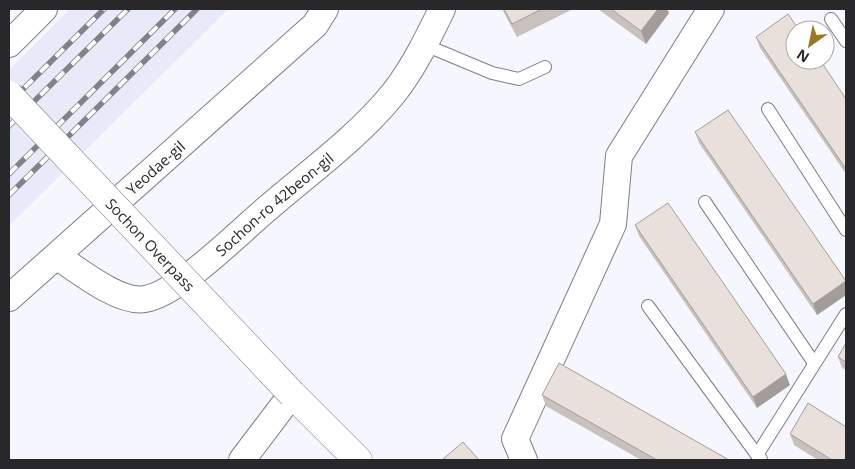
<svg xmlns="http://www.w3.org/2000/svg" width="855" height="469" font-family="'Open Sans',sans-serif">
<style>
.built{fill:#e8e9f9}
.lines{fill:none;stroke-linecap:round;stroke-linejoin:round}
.lane-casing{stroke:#7d7d85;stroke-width:14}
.street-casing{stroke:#7d7d85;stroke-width:28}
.secondary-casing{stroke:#7d7d85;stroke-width:29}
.lane{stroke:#fff;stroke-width:12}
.street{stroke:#fff;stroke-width:26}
.secondary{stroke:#fff;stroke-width:28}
.rail-casing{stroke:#818187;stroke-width:5.5}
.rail{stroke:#fff;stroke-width:4;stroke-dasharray:11;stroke-linecap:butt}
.secondary-bridge-casing{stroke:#7d7d85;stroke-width:29;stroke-linecap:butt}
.secondary-bridge{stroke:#fff;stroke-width:28}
.wall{fill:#c8c1bd}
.shaded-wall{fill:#a39d9a}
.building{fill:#e9e0dc;stroke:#a39d9a}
.labels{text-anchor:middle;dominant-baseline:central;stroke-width:4;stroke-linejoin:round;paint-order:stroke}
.street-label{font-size:15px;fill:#28282b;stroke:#fff}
</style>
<rect width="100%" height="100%" fill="#f6f6ff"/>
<polygon class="built" points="70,9 228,9 9,226 9,70"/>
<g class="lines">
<g class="lane-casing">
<g id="lane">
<polyline points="831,19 846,41"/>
<polyline points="425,45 492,73 519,79 545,67"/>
<polyline points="768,109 846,230"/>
<polyline points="705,202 814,363"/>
<polyline points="648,306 757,455"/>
<polyline points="761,459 757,455 846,314"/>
</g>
</g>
<g class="street-casing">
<g id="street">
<polyline points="9,44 44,9"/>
<path id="s1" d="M58,257C78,270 120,304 145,299C180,293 240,231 269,207C311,171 358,137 393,94C413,69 428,38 442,9"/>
<path id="s2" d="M9,298L315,25L325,9"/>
<polyline points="242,460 292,394"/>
<polyline points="524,460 515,439 613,224 619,156 711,9"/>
</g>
</g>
<g class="secondary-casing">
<polyline id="secondary" points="292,394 358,460"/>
</g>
<use href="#lane" class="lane"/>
<use href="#street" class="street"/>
<use href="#secondary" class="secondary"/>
<g class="rail-casing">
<g id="rail">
<polyline points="9,103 104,9"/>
<polyline points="9,126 128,9"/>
<polyline points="9,174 175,9"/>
<polyline points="9,195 197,9"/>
</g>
</g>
<use href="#rail" class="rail"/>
<g class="secondary-bridge-casing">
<g id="secondary-bridge">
<path id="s3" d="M9,95L292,394"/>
</g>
</g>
<use href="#secondary-bridge" class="secondary-bridge"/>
</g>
<g class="wall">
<polygon points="502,9 573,9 517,37"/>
<polygon points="598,9 667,9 669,13 646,44"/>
<polygon points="756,37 846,99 846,174 760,48"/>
<polygon points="695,132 846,281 846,295 817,315 699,143"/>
<polygon points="635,225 790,385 757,408 639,236"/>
<polygon points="846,343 846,370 842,368 838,357"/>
<polygon points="542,395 729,460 641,460 546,406"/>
<polygon points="790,434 846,460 818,460 794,445"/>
</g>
<g class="shaded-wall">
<polygon points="658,9 667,9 669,13 646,44 641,31"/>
<polygon points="846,281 846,295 817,315 813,304"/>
<polygon points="786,374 790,385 757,408 753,397"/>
</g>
<g class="building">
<polygon points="504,9 542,9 512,24"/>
<polygon points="611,9 658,9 641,31"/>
<polygon points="788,14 799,30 795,30 795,60 820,60 846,99 846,169 756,37"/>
<polygon points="728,110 846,281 813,304 695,132"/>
<polygon points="668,203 786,374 753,397 635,225"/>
<polygon points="846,343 846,362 838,357"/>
<polygon points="559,363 729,460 657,460 542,395"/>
<polygon points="808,403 846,427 846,460 832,460 790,434"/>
<polygon points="463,442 479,460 442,460"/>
</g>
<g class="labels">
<g class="street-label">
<text stroke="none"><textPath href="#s2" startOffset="196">Yeodae-gil</textPath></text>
<text stroke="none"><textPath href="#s1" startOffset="260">Sochon-ro 42beon-gil</textPath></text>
<text stroke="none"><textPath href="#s3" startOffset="206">Sochon Overpass</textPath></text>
</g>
</g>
<rect width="855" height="469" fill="none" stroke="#28282b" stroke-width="20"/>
<g transform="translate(810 45) rotate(213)"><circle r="24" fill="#ffffff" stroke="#a9a9aa"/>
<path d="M0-4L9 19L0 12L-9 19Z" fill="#9b7822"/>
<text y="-8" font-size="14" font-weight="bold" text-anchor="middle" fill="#28282b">N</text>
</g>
</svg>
